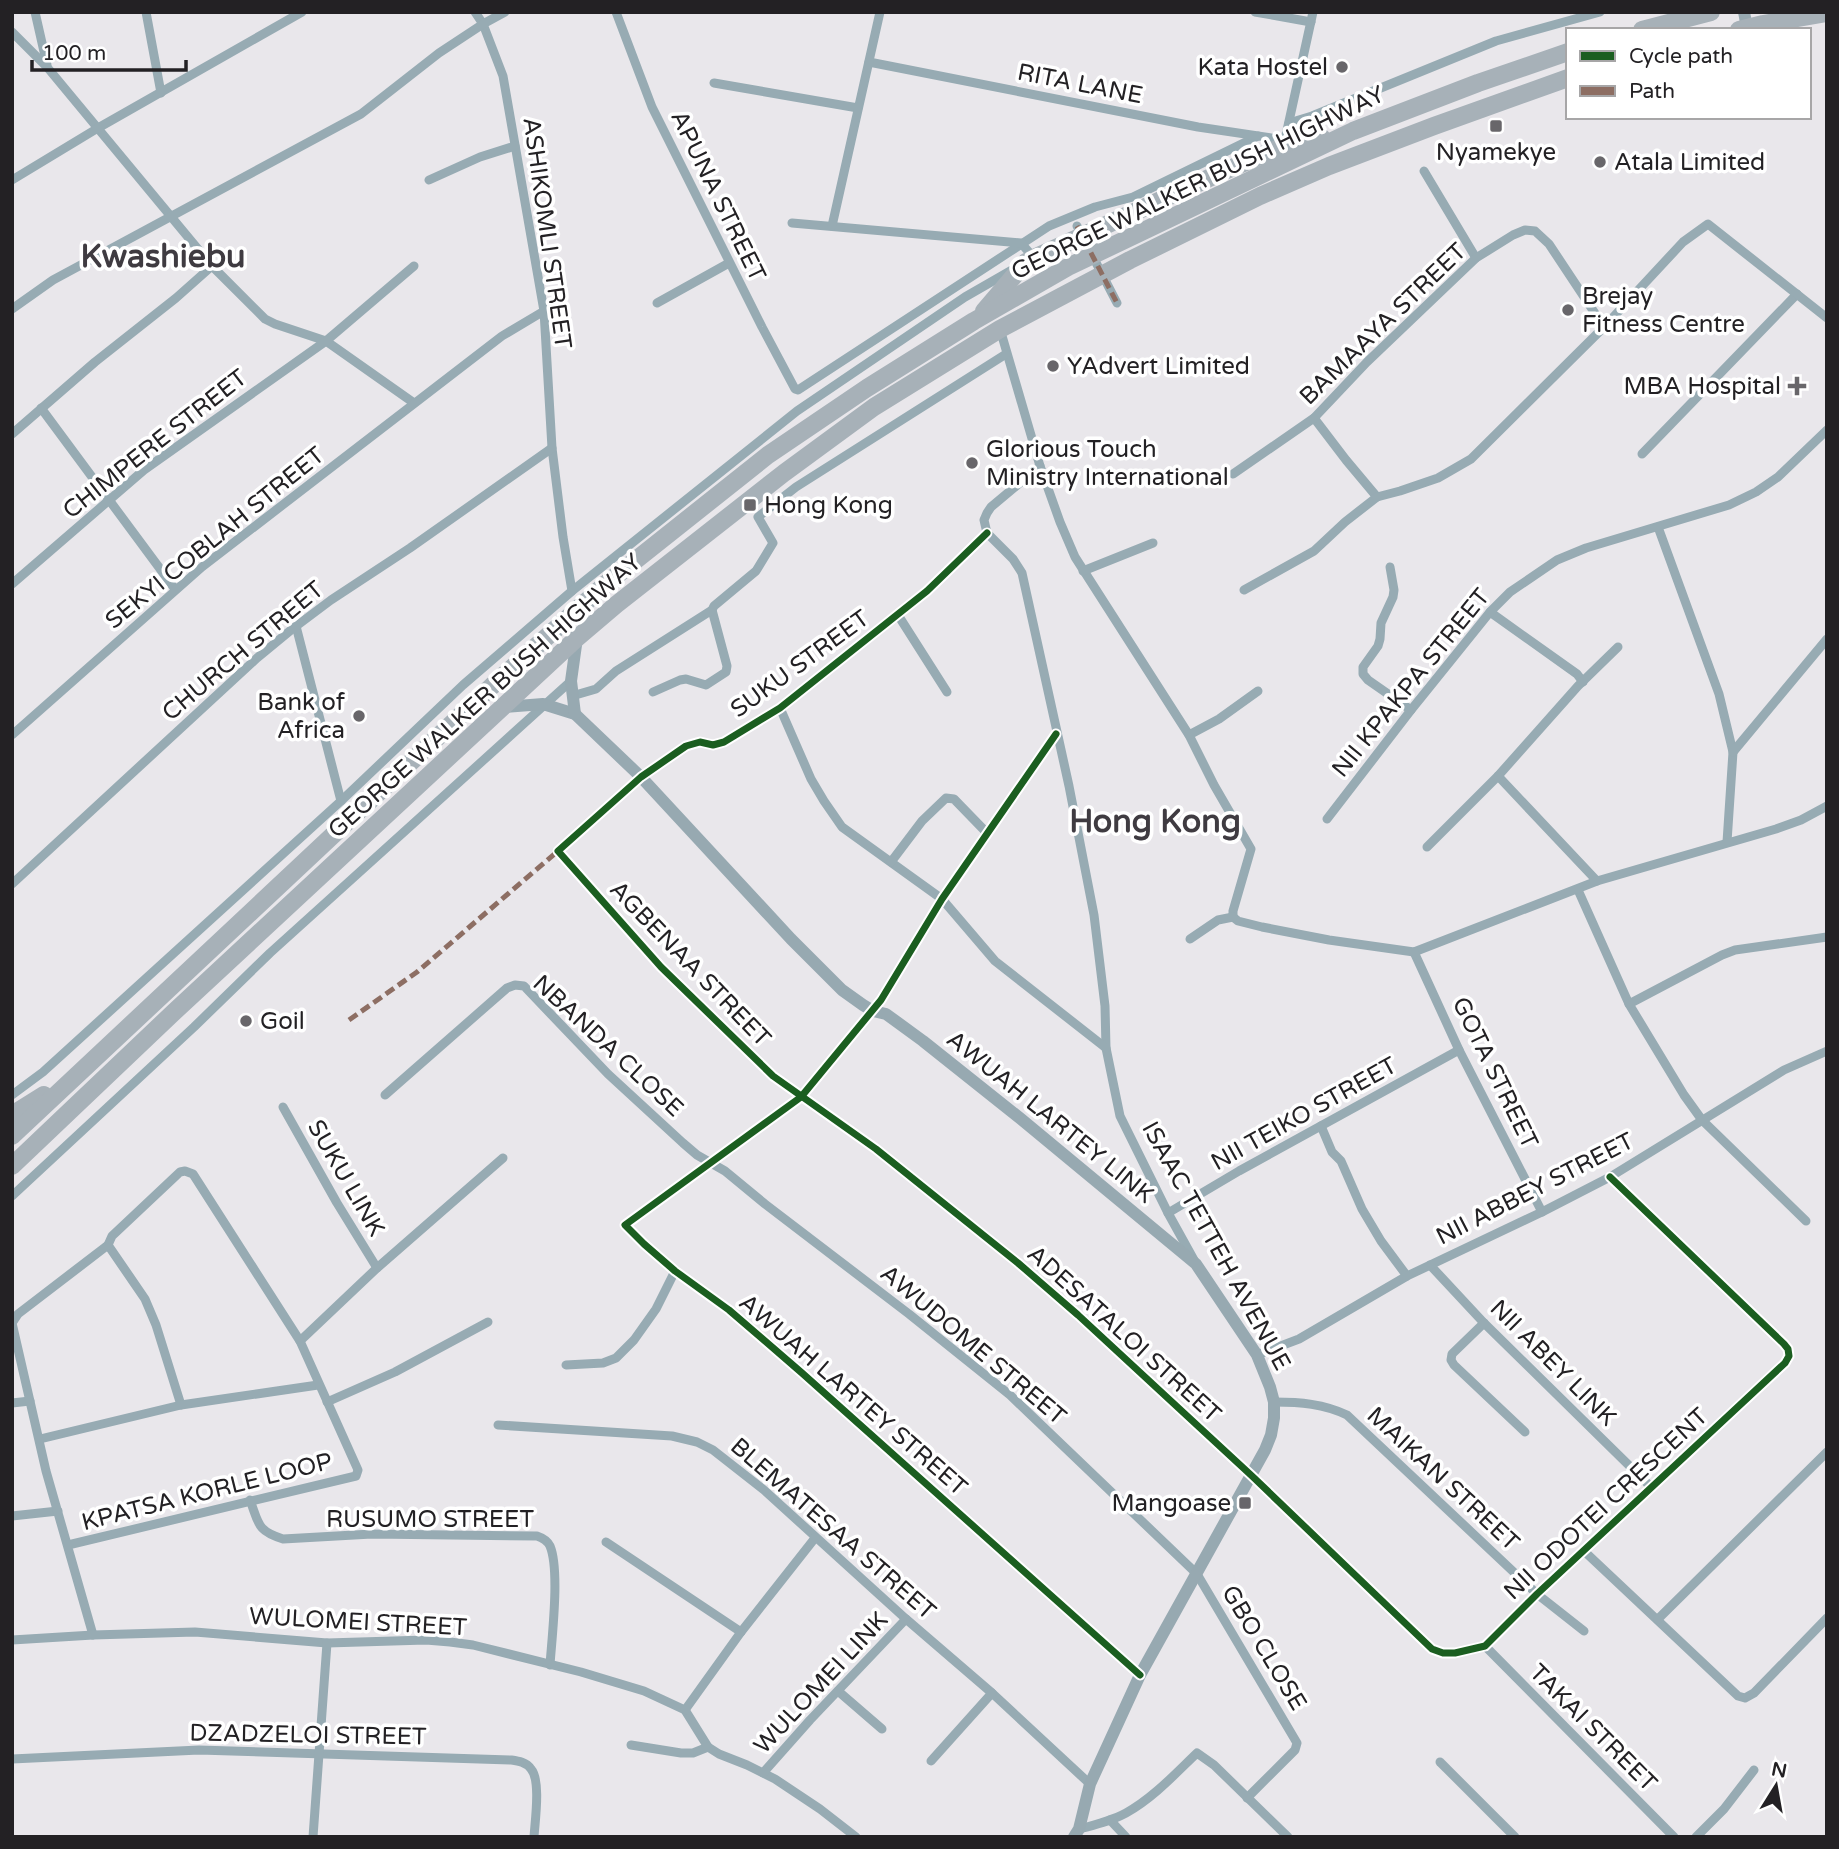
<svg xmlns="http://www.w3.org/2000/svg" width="1839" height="1849" font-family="'Varela Round',sans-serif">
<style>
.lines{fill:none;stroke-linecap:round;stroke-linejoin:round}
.street{stroke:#97abb3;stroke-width:9}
.secondary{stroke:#97a9b1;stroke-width:12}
.highway{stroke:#a7b1b8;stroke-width:18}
.quiet{stroke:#8d6e63;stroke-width:5;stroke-dasharray:10 5;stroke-linecap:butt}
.cycleway-casing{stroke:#fff;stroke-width:11}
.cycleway{stroke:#1b5e20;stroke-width:7}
.poi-dot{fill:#68666a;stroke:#fff;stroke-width:2.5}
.labels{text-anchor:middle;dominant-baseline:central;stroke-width:7;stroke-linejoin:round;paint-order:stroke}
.poi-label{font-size:24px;fill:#232124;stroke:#fff;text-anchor:start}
.street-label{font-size:24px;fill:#232124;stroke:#fff}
.district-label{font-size:32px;font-weight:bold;fill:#3f3b41;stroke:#fff}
</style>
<rect width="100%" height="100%" fill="#e9e7eb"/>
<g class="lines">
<g class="street">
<polyline points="35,12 47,65"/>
<polyline points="146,12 161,93"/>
<polyline points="475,12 483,24 503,76 544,311 552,448 563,537 572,591"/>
<polyline points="616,12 652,107 762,327 795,389 798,390 1049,226 1095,207 1133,197 1258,136"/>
<polyline points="1255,12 1311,22"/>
<polyline points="12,32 47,67 212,266 265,319 275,324 326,341 414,403"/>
<polyline points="869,62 1198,127 1285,140"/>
<polyline points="714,83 858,108"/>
<polyline points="1289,123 1312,116 1496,41 1600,12"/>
<polyline points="1284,144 1313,12"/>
<polyline points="1424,171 1476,258"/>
<polyline points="12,180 98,128 302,12"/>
<polyline points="429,180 480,157 515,146"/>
<polyline points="792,223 1021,243 1034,258"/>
<polyline points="832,226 880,12"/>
<polyline points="1077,226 1117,303"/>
<polyline points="657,303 729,263"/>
<polyline points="12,309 53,280 361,114 439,53 483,24 505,12"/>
<polyline points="1000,329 1040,466 1060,522 1075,557 1189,735 1214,785 1251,849 1233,911 1233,917"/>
<polyline points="41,408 175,589"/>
<polyline points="1314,418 1346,460 1377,497"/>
<polyline points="12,434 95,362 176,298 212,266"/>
<polyline points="1642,454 1797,294"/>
<polyline points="1040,466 991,507 987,513 984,520 987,533 1013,559 1022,573 1069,786 1094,915 1105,1006 1106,1048 1120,1116 1168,1213 1194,1260"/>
<polyline points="1233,474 1314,418 1367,362 1476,258 1513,235 1525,230 1535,231 1549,244 1604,327"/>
<polyline points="1658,527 1719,694 1733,752 1727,842"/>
<polyline points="987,533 927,591 780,708 724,742 713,745 700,742 686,746 641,777 558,851 661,967 773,1076 876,1149 1018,1263 1078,1315 1252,1476 1432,1649 1443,1653 1455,1653 1485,1646 1537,1594 1785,1363 1789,1356 1788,1349 1784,1344 1610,1177"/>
<polyline points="1390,567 1394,590 1393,597 1381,623 1380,639 1378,646 1363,667 1363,674 1368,680 1411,710"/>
<polyline points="1083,571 1153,543"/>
<polyline points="12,584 144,470 326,341 414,266"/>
<polyline points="1244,590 1314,551 1345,522 1377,497 1400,491 1438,478 1471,459 1604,327 1683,242 1708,224 1827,318"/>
<polyline points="1490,612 1577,674 1583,682"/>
<polyline points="898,615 947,692"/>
<polyline points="296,626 341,801"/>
<polyline points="653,692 680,680 686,679 706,685 726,672 727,666 712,610"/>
<polyline points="572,696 596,689 616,671 712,610 714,606 756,571 773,543 758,517 796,487 1006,354"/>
<polyline points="780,708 811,779 824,801 842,827 942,899 995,961 1106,1048"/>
<polyline points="1056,734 942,899 881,1000 801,1097 625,1225 644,1244 675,1271 729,1310 802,1373 1140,1675"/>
<polyline points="12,735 202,567 502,336 544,311"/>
<polyline points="1189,735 1219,719 1258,691"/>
<polyline points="1733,752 1827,639"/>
<polyline points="1498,776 1597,881"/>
<polyline points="1327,819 1411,710 1490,612 1510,592 1557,560 1586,548 1729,505 1756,492 1778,477 1827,430"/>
<polyline points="1427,847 1498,776 1578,686 1618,647"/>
<polyline points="891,862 922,821 946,798 954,799 987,833"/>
<polyline points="12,884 257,658 291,630 331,600 410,548 552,448"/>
<polyline points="1578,890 1629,1004 1684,1095 1702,1120 1806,1221"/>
<polyline points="1233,917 1238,921 1262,927 1329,940 1414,952 1597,881 1776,829 1801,820 1827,806"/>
<polyline points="1190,939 1218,920 1233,917"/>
<polyline points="1414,952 1459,1050 1542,1212"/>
<polyline points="1629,1004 1722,955 1735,950 1827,937"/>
<polyline points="12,1095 43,1072 341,801 463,685 572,591 797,411 965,297 1012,270"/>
<polyline points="385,1095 507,988 515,985 524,986 608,1074 683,1143 697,1155 725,1171 765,1204 909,1314 1010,1395 1197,1574 1297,1743 1295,1750 1247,1798"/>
<polyline points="283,1107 337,1203 377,1268"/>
<polyline points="1321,1126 1332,1152 1341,1161 1362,1209 1381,1241 1407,1276"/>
<polyline points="12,1196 194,1027 270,953 571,681"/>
<polyline points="1168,1213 1239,1171 1459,1050"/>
<polyline points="108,1245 145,1299 156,1325 181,1405"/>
<polyline points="1430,1265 1484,1323 1651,1487"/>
<polyline points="1484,1323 1452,1354 1451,1360 1454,1365 1525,1432"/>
<polyline points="300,1341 377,1268 503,1158"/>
<polyline points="1257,1355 1299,1339 1407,1276 1542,1212 1610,1177 1784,1070 1827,1051"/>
<polyline points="566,1365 603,1363 616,1358 634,1340 656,1309 675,1271"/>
<polyline points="327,1402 395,1372 488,1322"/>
<path d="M1274,1402C1300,1402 1324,1404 1347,1415L1537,1594L1584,1631"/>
<polyline points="12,1403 30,1401"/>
<polyline points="498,1425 672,1436 697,1442 713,1450 764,1490 906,1619 992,1693 1090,1784"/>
<polyline points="40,1439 181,1405 318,1385"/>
<path d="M250,1500C259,1524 257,1531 283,1539L372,1534L537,1536C543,1538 547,1540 550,1546C560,1570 552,1636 550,1665"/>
<polyline points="12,1516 58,1511"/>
<polyline points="606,1542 741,1632"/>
<polyline points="68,1545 356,1476 358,1470 300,1341 193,1174 185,1171 180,1172 112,1236 108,1245 18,1314 12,1323 46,1471 93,1635"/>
<polyline points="1584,1551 1738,1696 1745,1698 1754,1693 1827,1618"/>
<polyline points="1658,1619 1827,1452"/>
<polyline points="12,1640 93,1635 195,1632 327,1643 426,1640 450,1642 473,1645 581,1672 644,1691 685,1710 708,1747 719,1754 747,1765 775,1779 820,1809 856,1837"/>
<polyline points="1485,1646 1674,1837"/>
<polyline points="838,1691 882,1729"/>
<polyline points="685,1710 741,1632 815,1538"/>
<polyline points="631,1745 681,1753 693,1753 708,1747"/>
<path d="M12,1759L199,1750L511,1760C518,1761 526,1762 531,1769C541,1780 535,1821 534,1837"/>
<polyline points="931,1761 992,1693"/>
<polyline points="1440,1762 1515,1837"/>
<polyline points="763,1773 810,1720 906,1619"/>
<polyline points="1110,1820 1126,1837"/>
<path d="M1079,1829C1095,1825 1111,1821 1126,1813C1153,1798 1175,1774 1197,1753L1214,1765L1288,1837"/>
<polyline points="313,1837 327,1643"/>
<polyline points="1696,1837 1724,1809 1754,1770"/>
</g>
<g class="secondary">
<polyline points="1744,12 1747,28"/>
<polyline points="505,707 543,704 575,714 641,777 791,939 842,990 863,1005 873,1011 886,1014 923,1041 1021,1119 1196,1264 1257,1355 1270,1387 1274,1402 1274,1418 1271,1435 1265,1450 1140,1675 1090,1784 1079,1829 1074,1837"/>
<polyline points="575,714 571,681 577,638"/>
</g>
<g class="highway">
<polyline points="1642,30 1711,12"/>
<polyline points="1739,30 1763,24 1827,13"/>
<polyline points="984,311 1026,262 1034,258 1220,173 1284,146 1321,137"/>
<polyline points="12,1115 44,1095"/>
<polyline points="12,1136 492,686 607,583 768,455 867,388 974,321 1068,267 1353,131 1478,83 1568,52"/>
<polyline points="12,1166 174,1012 577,638 617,604 784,473 874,407 1000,329 1130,260 1260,196 1329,166 1434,126 1568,78"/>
</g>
<g class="quiet">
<polyline points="1077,226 1117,303"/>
<polyline points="349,1020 417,972 558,851"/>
</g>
<g class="cycleway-casing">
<g id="cycleway">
<polyline points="987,533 927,591 780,708 724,742 713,745 700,742 686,746 641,777 558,851 661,967 773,1076 876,1149 1018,1263 1078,1315 1252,1476 1432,1649 1443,1653 1455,1653 1485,1646 1537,1594 1785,1363 1789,1356 1788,1349 1784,1344 1610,1177"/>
<polyline points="1056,734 942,899 881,1000 801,1097 625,1225 644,1244 675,1271 729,1310 802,1373 1140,1675"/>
</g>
</g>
<use href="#cycleway" class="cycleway"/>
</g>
<g class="poi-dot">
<circle cx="1342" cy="67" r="7"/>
<rect x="1489" y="119" width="14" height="14" rx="3.5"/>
<circle cx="1600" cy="162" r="7"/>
<circle cx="1568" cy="310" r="7"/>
<circle cx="1053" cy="366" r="7"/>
<path d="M1793.5 375.5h7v7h7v7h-7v7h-7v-7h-7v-7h7z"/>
<circle cx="972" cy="463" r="7"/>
<rect x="743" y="498" width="14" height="14" rx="3.5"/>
<circle cx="359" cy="716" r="7"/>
<circle cx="246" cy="1021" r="7"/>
<rect x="1238" y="1496" width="14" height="14" rx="3.5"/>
</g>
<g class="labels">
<g class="poi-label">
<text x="1328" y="67" text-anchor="end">Kata Hostel</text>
<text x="1496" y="152" text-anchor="middle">Nyamekye</text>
<text x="1614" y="162">Atala Limited</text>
<text x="1582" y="296">Brejay<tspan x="1582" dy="28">Fitness Centre</tspan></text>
<text x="1067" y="366">YAdvert Limited</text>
<text x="1781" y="386" text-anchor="end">MBA Hospital</text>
<text x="986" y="449">Glorious Touch<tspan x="986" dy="28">Ministry International</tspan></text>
<text x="764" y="505">Hong Kong</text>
<text x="345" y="702" text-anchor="end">Bank of<tspan x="345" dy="28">Africa</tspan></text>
<text x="260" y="1021">Goil</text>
<text x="1231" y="1503" text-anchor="end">Mangoase</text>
</g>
<g class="street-label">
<text transform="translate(1080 84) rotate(11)">RITA LANE</text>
<text transform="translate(1198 183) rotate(-26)">GEORGE WALKER BUSH HIGHWAY</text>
<text transform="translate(718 196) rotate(64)">APUNA STREET</text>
<text transform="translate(547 233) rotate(82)">ASHIKOMLI STREET</text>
<text transform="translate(1383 324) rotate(-44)">BAMAAYA STREET</text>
<text transform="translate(155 444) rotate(-38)">CHIMPERE STREET</text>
<text transform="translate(215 538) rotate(-39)">SEKYI COBLAH STREET</text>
<text transform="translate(243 651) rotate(-40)">CHURCH STREET</text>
<text transform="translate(800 664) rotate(-36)">SUKU STREET</text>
<text transform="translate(1411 683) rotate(-51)">NII KPAKPA STREET</text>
<text transform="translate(485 696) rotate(-42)">GEORGE WALKER BUSH HIGHWAY</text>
<text transform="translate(690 964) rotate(46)">AGBENAA STREET</text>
<text transform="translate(608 1046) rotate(43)">NBANDA CLOSE</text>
<text transform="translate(1495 1073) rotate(64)">GOTA STREET</text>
<text transform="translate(1304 1114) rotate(-29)">NII TEIKO STREET</text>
<text transform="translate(1050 1117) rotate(39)">AWUAH LARTEY LINK</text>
<text transform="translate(346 1178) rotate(60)">SUKU LINK</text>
<text transform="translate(1535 1189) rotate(-27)">NII ABBEY STREET</text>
<text transform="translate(1216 1246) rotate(61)">ISAAC TETTEH AVENUE</text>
<text transform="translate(1124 1334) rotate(42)">ADESATALOI STREET</text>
<text transform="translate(973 1345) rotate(40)">AWUDOME STREET</text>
<text transform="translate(1553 1363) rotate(45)">NII ABEY LINK</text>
<text transform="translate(853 1395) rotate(41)">AWUAH LARTEY STREET</text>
<text transform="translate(1443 1479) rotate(43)">MAIKAN STREET</text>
<text transform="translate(207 1492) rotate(-14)">KPATSA KORLE LOOP</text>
<text transform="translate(1606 1504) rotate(-43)">NII ODOTEI CRESCENT</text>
<text x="430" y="1519">RUSUMO STREET</text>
<text transform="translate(833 1529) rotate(41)">BLEMATESAA STREET</text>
<text transform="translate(358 1622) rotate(3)">WULOMEI STREET</text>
<text transform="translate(1264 1648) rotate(59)">GBO CLOSE</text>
<text transform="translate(821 1683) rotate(-47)">WULOMEI LINK</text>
<text transform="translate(1593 1728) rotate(45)">TAKAI STREET</text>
<text transform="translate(308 1735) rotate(1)">DZADZELOI STREET</text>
</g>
<g class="district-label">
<text x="163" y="257">Kwashiebu</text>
<text x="1155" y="822">Hong Kong</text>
</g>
</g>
<rect width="1839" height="1849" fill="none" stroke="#232124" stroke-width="28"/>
<rect x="1566" y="28" width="245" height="91" fill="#ffffff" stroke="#a7a6a7" stroke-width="2"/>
<rect x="1580" y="51" width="35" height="10" fill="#1b5e20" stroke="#a7a6a7" stroke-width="2"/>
<text x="1629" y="63" font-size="21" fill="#232124">Cycle path</text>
<rect x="1580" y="86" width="35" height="10" fill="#8d6e63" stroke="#a7a6a7" stroke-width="2"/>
<text x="1629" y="98" font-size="21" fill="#232124">Path</text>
<g transform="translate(1776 1786) rotate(11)" stroke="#ffffff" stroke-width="5" paint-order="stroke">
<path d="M0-5L12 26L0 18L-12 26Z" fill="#232124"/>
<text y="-10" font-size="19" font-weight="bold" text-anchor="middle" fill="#232124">N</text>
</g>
<path d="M32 60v10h154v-10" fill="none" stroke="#232124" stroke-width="3.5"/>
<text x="42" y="60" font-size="21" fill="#232124" stroke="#ffffff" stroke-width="5" paint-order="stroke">100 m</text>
</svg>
